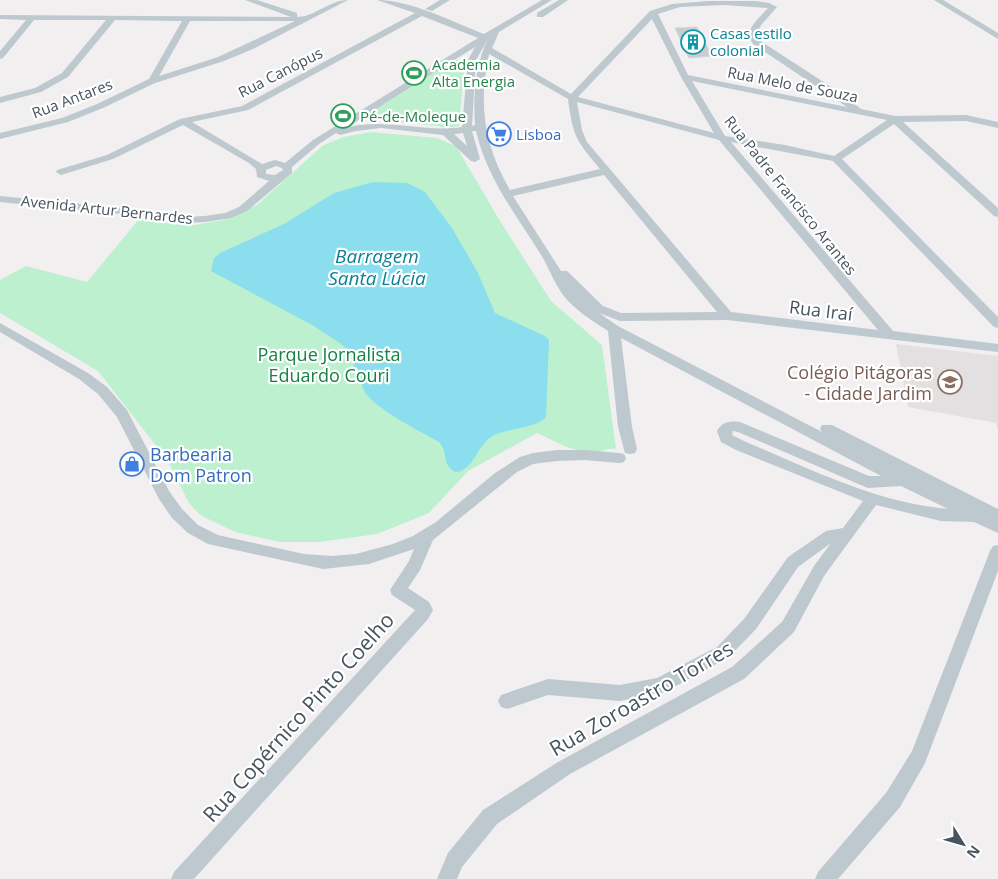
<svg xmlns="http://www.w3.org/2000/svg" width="998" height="879" font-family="'Open Sans',sans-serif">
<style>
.education{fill:#e3e0e2}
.green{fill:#bdf0ce}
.water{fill:#8adeee}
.building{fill:#c9cdd2;stroke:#d3d6db}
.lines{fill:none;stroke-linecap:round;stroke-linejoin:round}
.minor{fill:#bdc8cf;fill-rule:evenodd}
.labels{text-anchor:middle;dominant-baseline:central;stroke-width:4.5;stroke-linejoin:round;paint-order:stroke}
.far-culture-label{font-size:15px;fill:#0d838f;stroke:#fff;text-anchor:start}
.far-leisure-label{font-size:15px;fill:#27864d;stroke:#fff;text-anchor:start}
.far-street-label{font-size:15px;fill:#47545d;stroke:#fff}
.far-shop-label{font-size:15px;fill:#366cbe;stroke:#fff;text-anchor:start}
.street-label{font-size:18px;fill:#47545d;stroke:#fff}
.park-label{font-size:18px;fill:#158146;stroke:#fff}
.education-label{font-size:18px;fill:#785e54;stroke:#fff;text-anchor:end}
.shop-label{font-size:18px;fill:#366cbe;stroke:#fff;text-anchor:start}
.water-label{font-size:19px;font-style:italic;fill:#0b8096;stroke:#fff}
.near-street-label{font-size:21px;fill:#47545d;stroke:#fff}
</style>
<rect width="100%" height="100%" fill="#f2eff0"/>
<polygon class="education" points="896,344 998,356 998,429 996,423 908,407"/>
<g class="green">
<polygon points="455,60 463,60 468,64 464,70 459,126 445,128 438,126 380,120 371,114 374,108 380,107"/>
<path d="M371,132L437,138L456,146L500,221L551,301L602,345L616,449C607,447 602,453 593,453C573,452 554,441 537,433L468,471L429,513L377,534L319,542H280L235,532L200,515L189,503L168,461L98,371L0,313V280L26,266L87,282L139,219L189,226L223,220L257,205L322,146L343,137Z"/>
</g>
<path class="water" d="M373,182L407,183L425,192L452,228L478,273L495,313L545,336L549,340L546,417C536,429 505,428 491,437C477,446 474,470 456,472C441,466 449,452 439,442C420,431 375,409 364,391L348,350L340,343L312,325L211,271L214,258L220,253L284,224L334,193Z"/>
<polygon class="building" points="697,27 712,56 689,58 675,28"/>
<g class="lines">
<g class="minor">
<path d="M245,0H257L297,13V17C315,17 329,0 348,0L253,49L224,61L155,83L103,108L68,122L0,139V133L62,118L97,104L149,79L182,21L115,20L68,77L41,92L0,103V97L35,88L62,73L106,20H34L3,58L0,59V51L26,20L0,19V15L291,17ZM190,21H295L218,57L159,76Z"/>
<path d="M377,0C411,0 453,22 484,34L542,0H552L499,32L492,48L571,94L650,11L672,4L708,1H755L769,3L777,7L761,25L756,36L759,40L845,96L861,109L895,116L966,115L998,122V128L966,121L903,122L998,208V217L994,216L894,124L842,159L998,317V328L994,327L833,161L731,142L893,331L998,344V352L727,320L620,321L599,313L618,326L822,432L820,429L822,425H832L998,509V533L974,522L941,521L876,505L824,576L794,632L744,679L570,774L497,824L462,867L457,879H437L448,853L483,810L558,762L732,667L782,622L814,566L831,543L798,567L756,629L729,657L665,692L620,701L548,695L507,709L501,707L498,701L501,695L548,679L620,685L657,678L717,647L744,619L788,557L826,531L843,528L863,501L736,450L721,442L717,431C723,421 730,421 740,422L869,476H881L621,338L632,427L637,449L635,453L630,454L625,453L618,427L608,331C594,322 580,313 568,301C557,289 551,273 543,258C517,216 487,179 476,131H472L480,159L475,162L471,161L443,135L381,128L356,131L340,135L336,133L319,144L292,167V173L247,211L231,218L205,222L186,223L152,217L0,202V196L152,211L186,217L205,216L225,213L239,207L269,181L257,177L256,169L249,163L183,125L113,159L61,175L56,172L57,170L107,155L180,119L242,106L415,13ZM724,5L768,8C760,17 751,24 748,36L753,44L847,107L688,75L658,14L680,7ZM422,16L478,38L313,140L285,163L275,160L262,164L192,122L248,110ZM652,19L681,77L714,133L578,97ZM488,39C475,64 473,97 475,125L472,126L476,60ZM475,47L468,60L462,127C423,133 385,117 346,128ZM489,54L568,99C573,137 576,140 600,169L510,190C484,145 478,104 489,54ZM692,81L887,120L834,156L785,145L725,136ZM577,102L719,140L878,330L731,312L587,142L582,130ZM463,133L467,146L454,134ZM276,166L282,168L283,170L275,175L266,174V170ZM604,175L717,312L621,313L603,306L567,271H561L513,196ZM733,431L738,432L863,486L868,488L901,486L948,509C877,503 810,469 746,442L732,435Z"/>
<polygon points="440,0 450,0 432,11 425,9"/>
<polygon points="559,0 568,0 543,17 537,17 537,13"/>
<polygon points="934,0 943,0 998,33 998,39"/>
<polygon points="0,323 88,373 107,387 127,410 169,491 182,509 198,525 218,535 304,554 332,556 356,554 393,544 413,536 436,522 495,473 520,457 533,453 557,450 585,450 619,453 624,454 626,458 624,462 619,463 585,460 557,461 533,464 517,472 433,540 420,570 408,588 429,602 433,610 428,619 194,879 171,879 174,872 415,610 392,595 390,590 409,561 414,549 369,564 323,569 208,544 188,533 172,518 159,499 117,417 98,394 79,379 0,332"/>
<polygon points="998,545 998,571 925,763 900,807 838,879 815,879 818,872 886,793 912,751 990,551 993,546"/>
</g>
</g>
<defs>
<g id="building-ring" transform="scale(1.25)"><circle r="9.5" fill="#fff" stroke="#0f9aa8" stroke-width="1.5"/><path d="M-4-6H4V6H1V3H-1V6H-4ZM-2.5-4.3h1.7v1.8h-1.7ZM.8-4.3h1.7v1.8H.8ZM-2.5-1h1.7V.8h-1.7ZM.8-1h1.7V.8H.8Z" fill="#0f9aa8"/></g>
<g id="stadium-ring" transform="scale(1.25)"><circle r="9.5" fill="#fff" stroke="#2e9e5b" stroke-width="1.5"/><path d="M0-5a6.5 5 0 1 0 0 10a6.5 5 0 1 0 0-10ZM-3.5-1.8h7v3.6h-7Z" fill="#2e9e5b"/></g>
<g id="supermarket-ring" transform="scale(1.25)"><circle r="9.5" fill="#fff" stroke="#3f7fe0" stroke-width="1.5"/><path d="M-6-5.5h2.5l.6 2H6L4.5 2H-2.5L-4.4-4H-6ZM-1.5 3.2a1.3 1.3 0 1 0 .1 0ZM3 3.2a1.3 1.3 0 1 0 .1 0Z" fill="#3f7fe0"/></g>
<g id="school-ring" transform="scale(1.25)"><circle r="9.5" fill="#fff" stroke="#8d6e63" stroke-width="1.5"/><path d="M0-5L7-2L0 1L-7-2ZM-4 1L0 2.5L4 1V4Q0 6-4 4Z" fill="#8d6e63"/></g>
<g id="shop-ring" transform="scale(1.25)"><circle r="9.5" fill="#fff" stroke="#3f7fe0" stroke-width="1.5"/><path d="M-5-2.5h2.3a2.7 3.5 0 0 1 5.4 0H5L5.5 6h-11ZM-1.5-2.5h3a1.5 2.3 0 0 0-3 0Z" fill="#3f7fe0"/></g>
</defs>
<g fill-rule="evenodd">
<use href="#building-ring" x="693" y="42"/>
<use href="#stadium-ring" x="414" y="73"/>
<use href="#stadium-ring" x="343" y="116"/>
<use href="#supermarket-ring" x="499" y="134"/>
<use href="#school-ring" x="950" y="382"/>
<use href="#shop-ring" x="132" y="464"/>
</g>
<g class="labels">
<g class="far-culture-label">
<text x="710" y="33">Casas estilo<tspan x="710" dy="17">colonial</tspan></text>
</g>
<g class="far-leisure-label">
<text x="432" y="64">Academia<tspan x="432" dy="17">Alta Energia</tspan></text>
<text x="360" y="116">Pé-de-Moleque</text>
</g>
<g class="far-street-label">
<text transform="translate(280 72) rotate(-27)">Rua Canópus</text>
<text transform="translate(793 84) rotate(11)">Rua Melo de Souza</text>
<text transform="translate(72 98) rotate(-21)">Rua Antares</text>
<text transform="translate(791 195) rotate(51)">Rua Padre Francisco Arantes</text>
<text transform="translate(107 209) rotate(6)">Avenida Artur Bernardes</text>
</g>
<g class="far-shop-label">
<text x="516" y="134">Lisboa</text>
</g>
<g class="street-label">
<text transform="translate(821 310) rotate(7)">Rua Iraí</text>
</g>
<g class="park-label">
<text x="329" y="354">Parque Jornalista<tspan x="329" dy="21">Eduardo Couri</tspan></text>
</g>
<g class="education-label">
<text x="932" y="372">Colégio Pitágoras<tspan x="932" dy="21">- Cidade Jardim</tspan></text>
</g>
<g class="shop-label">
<text x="150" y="454">Barbearia<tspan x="150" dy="21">Dom Patron</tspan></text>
</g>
<g class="water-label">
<text x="377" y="256">Barragem<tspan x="377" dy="22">Santa Lúcia</tspan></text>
</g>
<g class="near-street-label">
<text transform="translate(641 698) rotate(-30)">Rua Zoroastro Torres</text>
<text transform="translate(298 717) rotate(-48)">Rua Copérnico Pinto Coelho</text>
</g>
</g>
<g transform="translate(963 844) rotate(127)" stroke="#ffffff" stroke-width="4" paint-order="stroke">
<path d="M0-4L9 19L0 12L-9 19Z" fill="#47545d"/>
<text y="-8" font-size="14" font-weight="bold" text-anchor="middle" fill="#47545d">N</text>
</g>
</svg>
